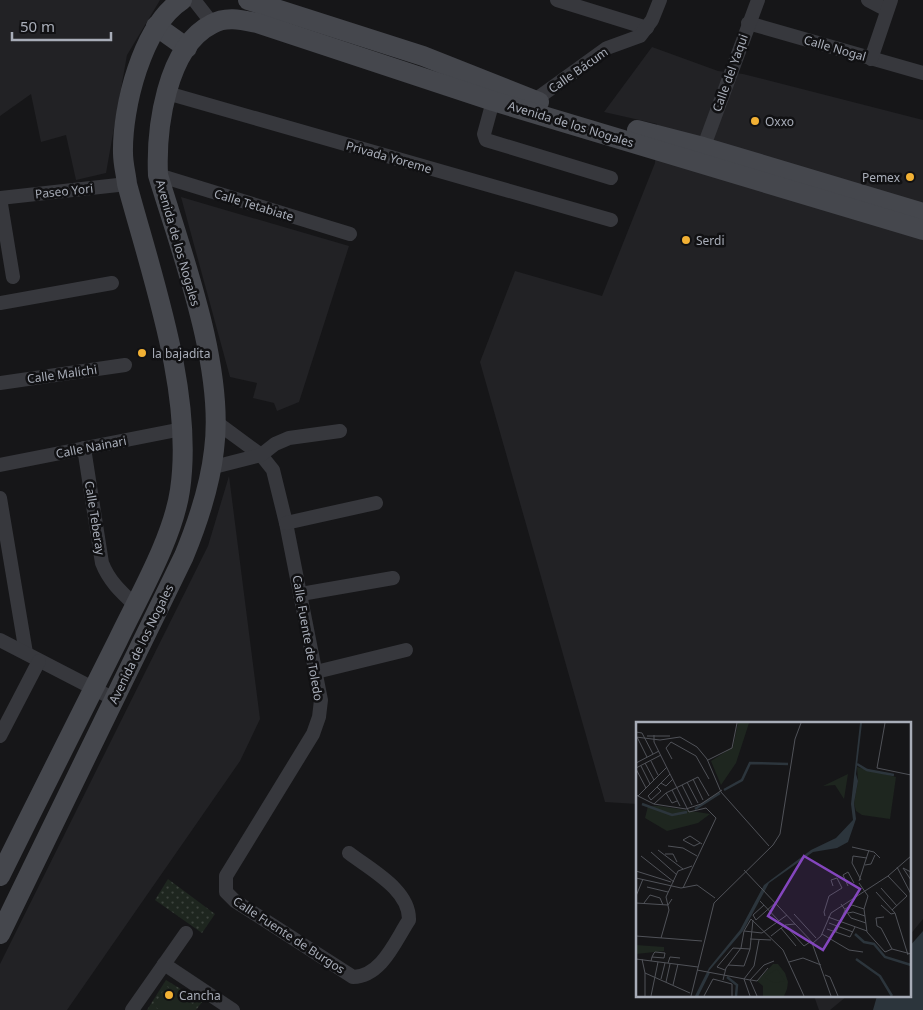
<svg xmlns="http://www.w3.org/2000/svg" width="923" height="1010" font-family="'Noto Sans',sans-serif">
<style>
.built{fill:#222225}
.park{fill:url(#park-dots)}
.pitch{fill:#1e261f}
.water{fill:#2c353c}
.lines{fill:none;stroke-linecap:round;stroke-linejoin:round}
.street{stroke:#37383d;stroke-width:14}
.secondary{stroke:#45474d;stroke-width:20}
.poi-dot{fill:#f2b134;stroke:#111113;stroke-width:2}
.labels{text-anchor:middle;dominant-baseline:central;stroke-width:5;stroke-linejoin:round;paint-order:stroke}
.street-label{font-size:12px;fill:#a8adb8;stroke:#111113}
.poi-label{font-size:12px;fill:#a8adb8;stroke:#111113;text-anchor:start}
.inset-river{fill:none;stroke:#2c353c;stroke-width:2.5}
.inset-road{fill:none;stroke:#505258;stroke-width:1}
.view{fill:#8446be;fill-opacity:0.15;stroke:#8446be;stroke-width:2.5}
.inset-edge{fill:none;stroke:#a8adb8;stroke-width:2.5}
</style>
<defs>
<pattern id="park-dots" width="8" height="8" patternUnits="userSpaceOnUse" patternTransform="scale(1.25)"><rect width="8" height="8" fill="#1e261f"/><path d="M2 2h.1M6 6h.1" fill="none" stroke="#3c433d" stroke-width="1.8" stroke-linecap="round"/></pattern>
</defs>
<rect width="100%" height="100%" fill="#161618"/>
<g class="built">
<polygon points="0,0 160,0 127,55 106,173 76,180 66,135 41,142 31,94 0,116"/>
<polygon points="652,47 718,71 743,74 923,120 923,919 909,936 909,724 637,724 637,804 605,802 480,362 515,271 602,296 655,163 657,124 604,112"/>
<polygon points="181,197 349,246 299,402 277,411 274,403 253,398 257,383 230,377"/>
<polygon points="229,476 260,719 240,761 67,1010 0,1010 0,964 208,546"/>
<polygon points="814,996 847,996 830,1010 819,1010"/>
</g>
<g class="park">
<polygon points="168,879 215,914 202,933 155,900"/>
<polygon points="166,980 202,1002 196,1010 147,1010"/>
</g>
<polygon class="pitch" points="166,986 193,1005 189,1010 160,1010 154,1006"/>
<polygon class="water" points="923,931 923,1010 873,1010 877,996 909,996 909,947"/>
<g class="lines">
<g class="street">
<polyline points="194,0 212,23"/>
<polyline points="557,0 647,28"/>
<polyline points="868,0 887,10"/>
<polyline points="748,23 923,73"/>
<polyline points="871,59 891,0"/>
<polyline points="167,93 611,220"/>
<polyline points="535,100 607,48 640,36 652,20 660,0"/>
<polyline points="493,101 484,134 486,140 611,178"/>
<polyline points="701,154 758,0"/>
<polyline points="158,175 350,234"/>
<polyline points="13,277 0,198 127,184"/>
<polyline points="0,303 112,283"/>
<polyline points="0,383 125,365"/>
<path d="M216,422L261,455L273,470L286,523L321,700L319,717L313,734L226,876V892L235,901L353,977C382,976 395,941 409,920C410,890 371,870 349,853"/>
<path d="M84,448L102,563C109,581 121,592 135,605"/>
<polyline points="0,465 182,429"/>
<polyline points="210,468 261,455 275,444 289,438 340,431"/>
<polyline points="0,498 26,653"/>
<polyline points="286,523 376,503"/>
<polyline points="301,594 393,578"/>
<polyline points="0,640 114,699"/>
<polyline points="316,672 406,650"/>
<polyline points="0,736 39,661"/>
<polyline points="164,964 233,1010"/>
<polyline points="132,1010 186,933"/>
</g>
<g class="secondary">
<polyline points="248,0 423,56 539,102"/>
<polyline points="156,26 187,48"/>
<polyline points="637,130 703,147 923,213"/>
<path d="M0,876C39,797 79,718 118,640C139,596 173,538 180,490C194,394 152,277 127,184C126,174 123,164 123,153C122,108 142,26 182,0"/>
<path d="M0,934L184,556C198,522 210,486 214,450C225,368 182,254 158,175C156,129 166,47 212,24C226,16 242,20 257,23L493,101L923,230"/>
</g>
</g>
<g class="poi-dot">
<circle cx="755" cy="121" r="5"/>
<circle cx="910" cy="177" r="5"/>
<circle cx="686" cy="240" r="5"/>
<circle cx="142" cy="353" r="5"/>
<circle cx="169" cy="995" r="5"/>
</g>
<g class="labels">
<g class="street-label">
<text transform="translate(835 48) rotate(16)">Calle Nogal</text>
<text transform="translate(578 70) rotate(-35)">Calle Bácum</text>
<text transform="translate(730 73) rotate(-70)">Calle del Yaqui</text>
<text transform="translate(571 124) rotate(17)">Avenida de los Nogales</text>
<text transform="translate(389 157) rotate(16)">Privada Yoreme</text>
<text transform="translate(64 191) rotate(-6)">Paseo Yori</text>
<text transform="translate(254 205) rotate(17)">Calle Tetabiate</text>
<text transform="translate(178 243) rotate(74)">Avenida de los Nogales</text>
<text transform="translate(62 374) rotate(-8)">Calle Malichi</text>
<text transform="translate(91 447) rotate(-11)">Calle Nainari</text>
<text transform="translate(95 518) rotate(81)">Calle Teberay</text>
<text transform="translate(308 638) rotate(80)">Calle Fuente de Toledo</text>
<text transform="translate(141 644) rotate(-64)">Avenida de los Nogales</text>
<text transform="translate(289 935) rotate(33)">Calle Fuente de Burgos</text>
</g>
<g class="poi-label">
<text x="765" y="121">Oxxo</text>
<text x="900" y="177" text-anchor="end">Pemex</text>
<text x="696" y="240">Serdi</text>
<text x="152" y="353">la bajadita</text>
<text x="179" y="995">Cancha</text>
</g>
</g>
<g transform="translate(636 722)">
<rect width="275" height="275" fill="#161618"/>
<path d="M102,1H113L100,41L85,63L75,39L97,25ZM221,45L260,55L254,97L226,93L220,89L218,81L222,59ZM0,223L28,225V229L0,232Z" fill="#1e261f"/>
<path d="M212,52L208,77L199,63L187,64ZM12,84H23L74,92L62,101L31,109L9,96ZM137,242H142L149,251L152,260L151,267L148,274H127V264L121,259Z" fill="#1e261f"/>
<path d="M141,247L149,259L138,261L128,255Z" fill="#1e261f"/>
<path d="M224,1H226L220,52L222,59L218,81L220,97L212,120L201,126L177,130L133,161L107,209L72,250L62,274H59L73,246L104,208L128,163L175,128L200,116L217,98L215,82Z" fill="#2c353c"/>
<path class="inset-river" d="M221,42L231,48L258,53M88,68L106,58L114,41L152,42M6,82L36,93L51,90M59,87L84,71M219,212L228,220L238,222L249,235L275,243M220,237L244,254L256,274M91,255L101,263L100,274M61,274L73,250"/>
<path class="inset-road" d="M249,1L241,46L275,53M0,10L6,11L17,32M18,13V20L53,90L70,86L80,96L47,166M11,14H34M0,15L24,18L44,15L61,25L71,37L85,70L133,124M1,15L11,35M36,37L30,26L35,20L60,34L73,57M72,38L96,26L101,1M15,39L22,53M0,41L23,29M9,41L18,58M5,44L14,62M0,46L25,33M0,47L10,66M57,57L67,78M51,60L62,81M25,61L30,64L37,57M46,63L56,83M21,65L25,69L15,78L12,74L34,52M36,68L44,84M30,71L36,81L41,79M0,73L18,82L50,87L65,82L86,68M2,74L31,45M18,82L30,71L62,55L73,74M64,121L58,124L47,118L54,114L66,122M32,124L47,126L61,134M216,125L238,130L244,136M22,128L47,147M15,130L41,153M29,132H37L41,140M5,134L38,160M229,143L235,142L239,133M261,145L275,172M108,148L177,221L185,214L195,191L252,154L275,134M0,149L35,160M275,150L267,146L275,158M252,154L271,174L256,188M0,156L45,166L61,163L79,176M225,158L216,141L217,134L231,136M223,159L233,128M223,161L232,174L228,187L231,210L249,230L256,227M212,164L207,153L212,150L218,161M11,165L32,170M245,166L261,184M240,170L259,191L272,233M0,174L7,157M124,179L143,199M0,181L32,183L36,177M8,181L14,173L24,176L27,183M205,182L215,196L230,201M128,183L117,193L120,198L139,181M245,183L255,192L259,191M209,187L216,183L228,187M212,191L217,190L229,194M158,192L180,216M189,194L188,190L193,174L206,166L201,156L195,158L197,164M192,195L231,209M248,195L240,196L241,204L245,206L256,227L275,232M193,201L217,210M149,203L168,224L174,220M145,206L160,224M191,207L214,215L219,205M108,209L126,211L151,193M200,210L209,188M186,212L213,228L227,230M0,214L66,219M135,214L149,203L159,202M25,216L33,188L30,175L42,149L56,144M114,217L135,218M176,221L195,274M0,237L62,245M6,237L9,251V274M15,239L16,235L18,231L19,230L29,231L28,236L16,235M153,240L167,236L185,243M32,241L34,235L44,236M92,243L108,244L114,227L117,198M61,248L114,258L121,274M89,248L81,245L97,226L114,227M9,251L54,271M189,253L194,255L202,274M25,257L29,241M87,258L90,246L105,226L108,209L115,197L147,228L168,274M114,258L128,243L138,239M115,258L121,259L132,246M30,260L34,242M37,263L42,242M15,274L22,240M55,274L78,181L137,123L144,112L159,17L165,1M68,274L77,257L96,262V274M114,274L108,257L118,244L123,218"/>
<path class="view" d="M168,134L224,167L187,228L132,194Z"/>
<rect width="275" height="275" class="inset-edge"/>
</g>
<path d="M12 32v8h99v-8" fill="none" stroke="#a8adb8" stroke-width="2.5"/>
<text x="20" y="32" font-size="15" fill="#a8adb8" stroke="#111113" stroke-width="4" paint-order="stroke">50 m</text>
</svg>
